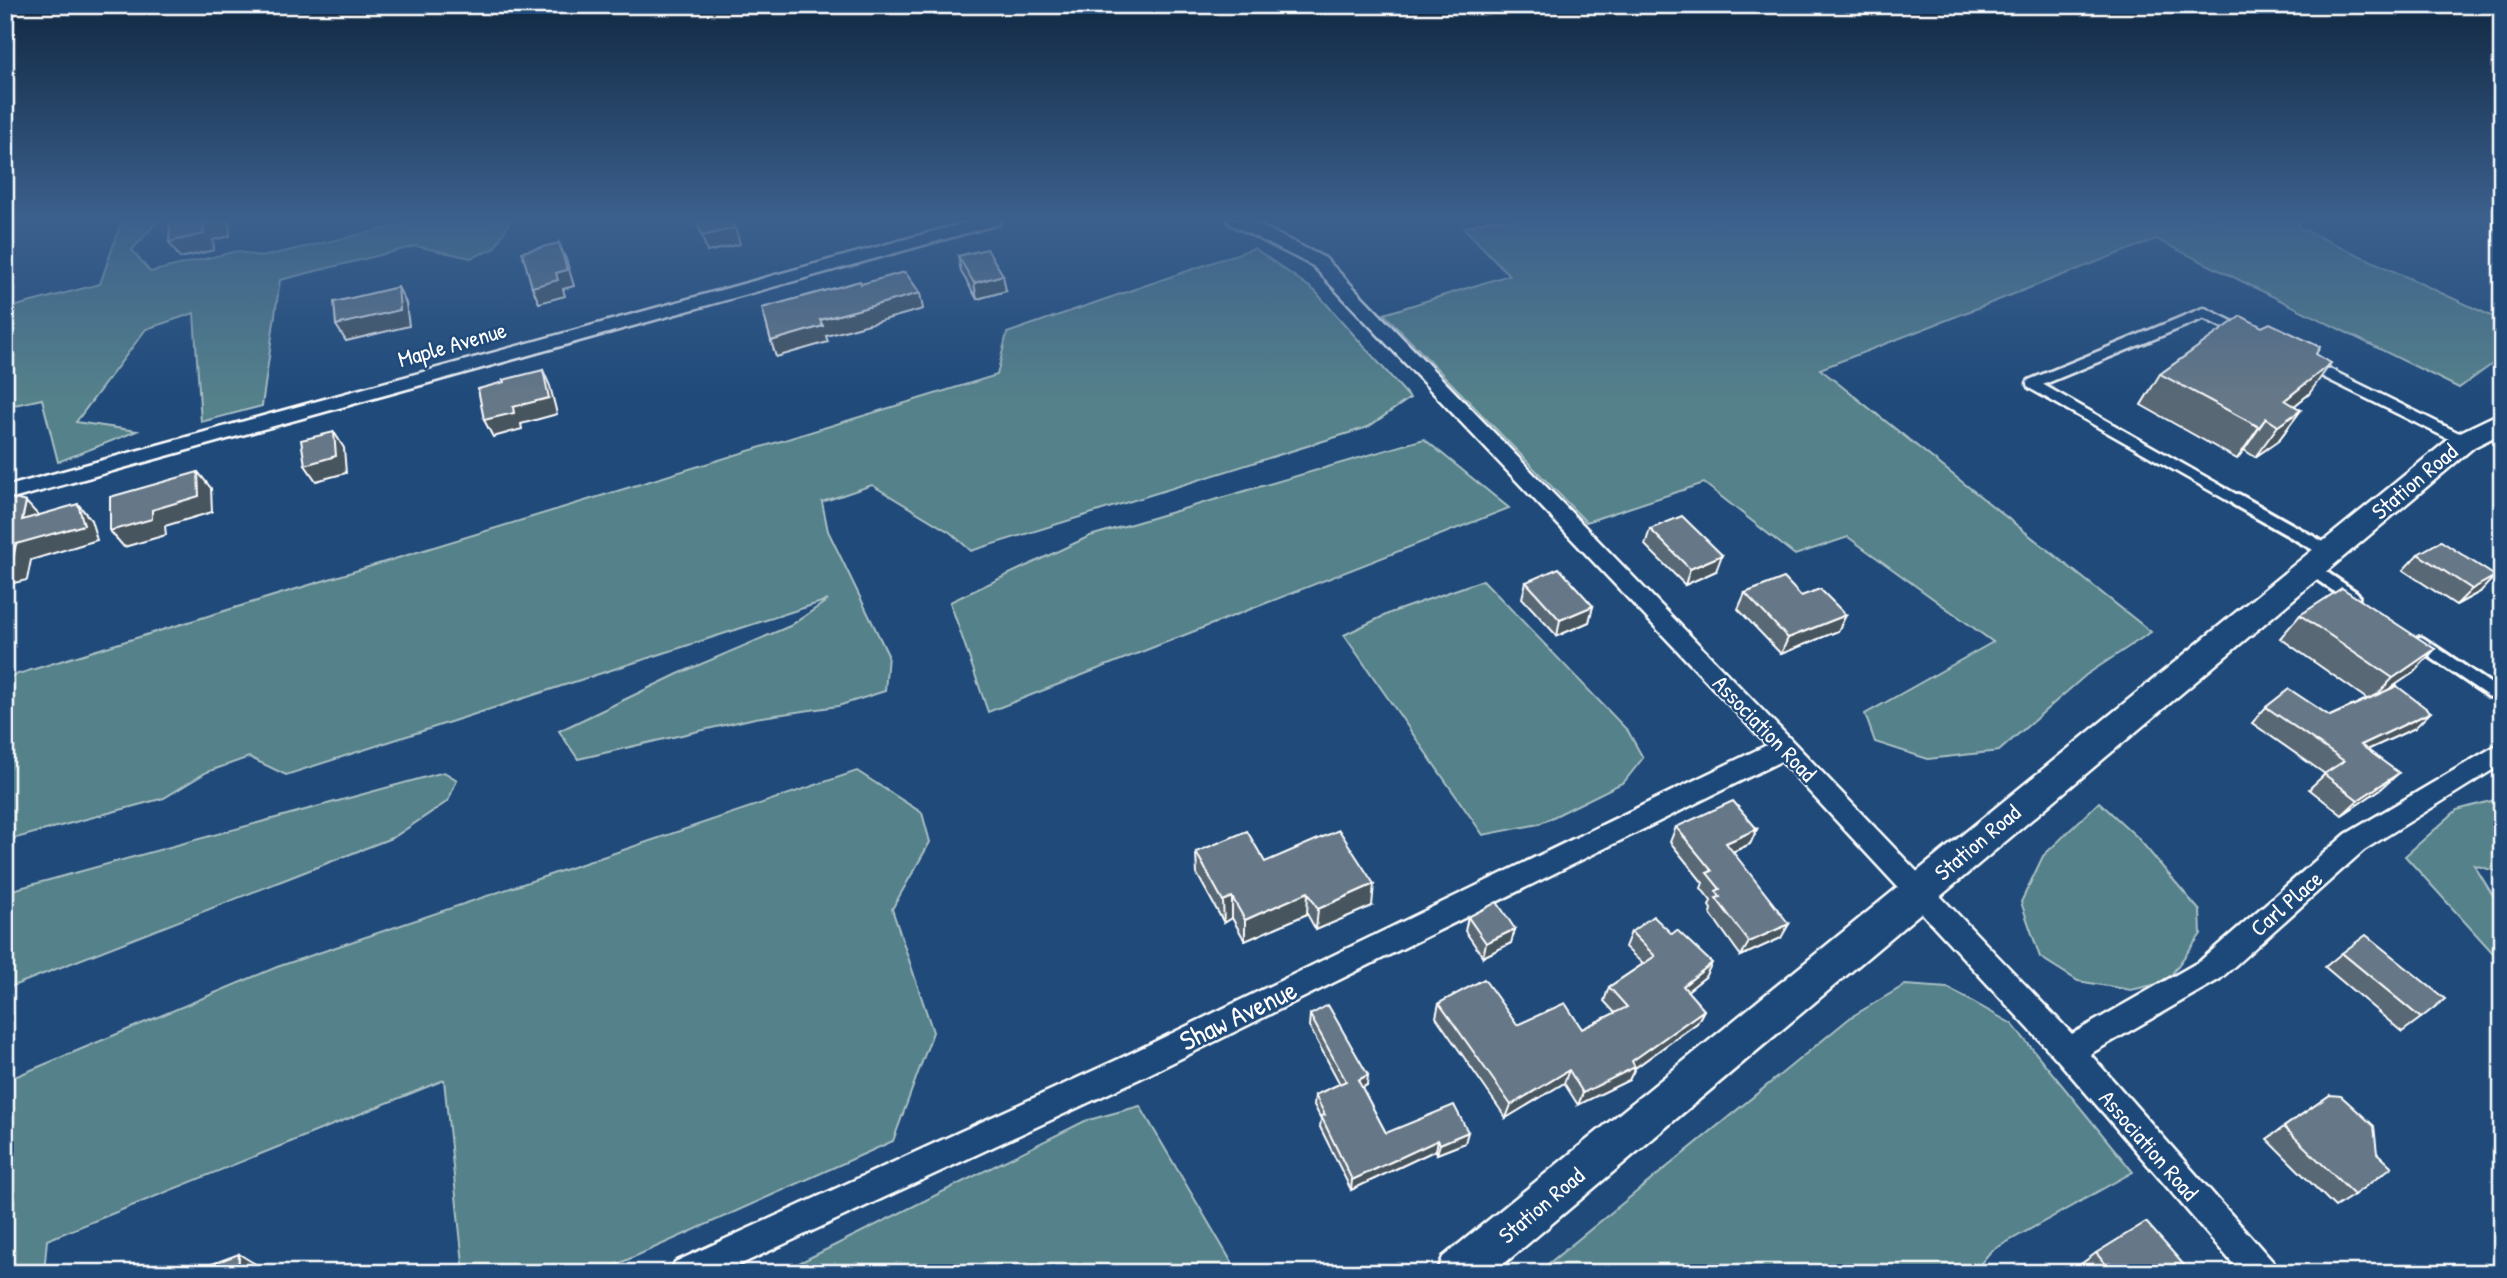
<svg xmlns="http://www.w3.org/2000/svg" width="2507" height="1278" font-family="'Patrick Hand',sans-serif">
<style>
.green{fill:#54818a;stroke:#aac0c4;stroke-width:2}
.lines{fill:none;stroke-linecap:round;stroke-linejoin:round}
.service-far1-casing{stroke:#fff;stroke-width:15}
.service-casing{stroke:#fff;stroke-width:18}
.minor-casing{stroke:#fff;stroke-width:5}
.secondary-casing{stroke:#fff;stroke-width:5}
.service-far1{stroke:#1f4a7a;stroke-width:10}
.service{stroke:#1f4a7a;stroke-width:12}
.minor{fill:#1f4a7a;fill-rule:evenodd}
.secondary{fill:#1f4a7a;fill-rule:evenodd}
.wall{fill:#586774;stroke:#fff;stroke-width:2}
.shaded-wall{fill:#47545e;stroke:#fff;stroke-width:2}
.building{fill:#667887;stroke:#fff;stroke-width:2}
.labels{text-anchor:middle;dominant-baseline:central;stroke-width:5;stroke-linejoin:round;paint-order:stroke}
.street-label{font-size:23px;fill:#fff;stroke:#1f4a7a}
.near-street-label{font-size:28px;fill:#fff;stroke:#1f4a7a}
</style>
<rect width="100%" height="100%" fill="#1f4a7a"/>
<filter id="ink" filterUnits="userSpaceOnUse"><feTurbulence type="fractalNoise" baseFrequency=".0143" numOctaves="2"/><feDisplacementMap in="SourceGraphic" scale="14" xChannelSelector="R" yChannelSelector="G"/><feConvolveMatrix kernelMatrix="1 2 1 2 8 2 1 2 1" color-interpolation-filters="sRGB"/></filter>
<g filter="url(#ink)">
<g class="green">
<polygon points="122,220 159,220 132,250 150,272 237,251 261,257 423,220 511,220 494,249 471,258 416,246 280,280 262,406 201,422 194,313 146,329 76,422 137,431 58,462 42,399 5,407 5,309 100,284"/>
<polygon points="1489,220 2300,220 2298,227 2502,321 2502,357 2459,388 2156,239 1820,369 2151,632 2086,675 1999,751 1928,759 1875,742 1865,714 1993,642 1848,537 1795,555 1704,483 1586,522 1384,314 1509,275 1464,228"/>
<polygon points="1254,248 1315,291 1410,398 1368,427 971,551 951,533 872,485 822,502 828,531 888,655 885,691 838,706 755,718 578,759 559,731 678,674 790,626 828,600 286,775 249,757 207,772 164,798 5,841 5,678 997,375 1007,333"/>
<polygon points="1424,439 1509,508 988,712 950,602 1090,536"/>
<polygon points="1483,580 1628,731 1643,758 1624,782 1539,824 1483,835 1344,635 1390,613"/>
<polygon points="857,771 922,813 930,842 892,909 933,1032 893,1141 598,1273 464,1273 444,1080 47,1240 44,1273 5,1273 5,1081 277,967"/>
<polygon points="444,772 457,780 448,801 394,837 5,989 5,892"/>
<polygon points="2502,798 2502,873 2474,865 2502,910 2502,963 2405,856 2457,810"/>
<polygon points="2099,802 2137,837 2200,911 2201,934 2166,982 2131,990 2078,981 2040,957 2021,902 2043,856"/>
<polygon points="1905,985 1948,988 2012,1024 2133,1172 1991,1251 1973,1273 1537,1273 1851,1017"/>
<polygon points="1140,1106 1238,1273 779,1273 1085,1121"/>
</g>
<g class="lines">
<g class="service-far1-casing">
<g id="service-far1">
<polyline points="2310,365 2464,441"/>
<polyline points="2240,502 2032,384 2204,313 2241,331"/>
</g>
</g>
<g class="service-casing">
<g id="service">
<polyline points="2237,500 2329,552"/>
<polyline points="2310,568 2353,597"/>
<polyline points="2420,643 2491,691"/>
</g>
</g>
<g class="minor-casing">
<g id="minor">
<polygon points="975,220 1001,220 999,224 5,501 5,487"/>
<polygon points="1228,220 1249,220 1325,258 1796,745 2072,1034 2200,961 2346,834 2502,742 2502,764 2364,850 2220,979 2090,1054 2273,1262 2278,1273 2241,1273 2056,1058 1781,761 1139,1079 722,1273 670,1273 675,1262 1119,1059 1767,745 1313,266 1230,224"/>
</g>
</g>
<g class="secondary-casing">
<polygon id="secondary" points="2502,412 2502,433 2474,447 1493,1273 1437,1273 1443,1257 2454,435"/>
</g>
<use href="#service-far1" class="service-far1"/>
<use href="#service" class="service"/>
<use href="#minor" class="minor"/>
<use href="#secondary" class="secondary"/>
</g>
<g class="wall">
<polygon points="958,256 1006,291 977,299 961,272"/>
<polygon points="2316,354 2309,394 2294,406 2301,410 2278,441 2255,457 2244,450 2237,459 2141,405 2160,374"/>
<polygon points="1650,529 1716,571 1685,585 1645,545"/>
<polygon points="2418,554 2480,592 2456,605 2403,570"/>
<polygon points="1526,582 1593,606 1589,622 1557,636 1522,598"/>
<polygon points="1745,593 1801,596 1846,615 1838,631 1781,654 1738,609"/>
<polygon points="2300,615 2435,649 2413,673 2386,691 2415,728 2367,750 2382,788 2342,815 2309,789 2325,774 2252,723 2266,707 2330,716 2367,699 2280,638"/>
<polygon points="1676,827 1757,829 1750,844 1733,852 1781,938 1741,956 1710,913 1711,909 1709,906 1711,901 1701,888 1703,883 1670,842"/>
<polygon points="1196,852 1265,862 1372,906 1316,930 1307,914 1245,941 1232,918 1224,923 1197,874"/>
<polygon points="1468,917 1515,929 1511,943 1483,957 1465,931"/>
<polygon points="1631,932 1705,977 1687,991 1704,1010 1697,1023 1635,1068 1629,1080 1578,1105 1564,1083 1506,1118 1436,1017 1439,1003 1517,1025 1582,1029 1615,1013 1604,1001 1609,987 1643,964 1625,947"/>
<polygon points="2342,953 2421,1018 2402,1032 2325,967"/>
<polygon points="1310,1015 1367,1085 1362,1088 1386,1133 1465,1143 1437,1154 1436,1150 1351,1190 1320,1127 1321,1119 1314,1105 1315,1095 1340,1084 1309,1026"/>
<polygon points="2330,1095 2354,1195 2335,1207 2267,1139"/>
<polygon points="2096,1253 2191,1273 2089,1273 2081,1264"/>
</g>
<g class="shaded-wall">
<polygon points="220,220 229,220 230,236 213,240 214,250 180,258 169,242 203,224"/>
<polygon points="735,228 740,244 707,252 702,236"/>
<polygon points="559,243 566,259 574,286 563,289 565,296 539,303 532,287 556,273"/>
<polygon points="1003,275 1006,291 977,299 974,283"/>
<polygon points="398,287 406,303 409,326 346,341 336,325"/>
<polygon points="920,293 923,309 826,336 828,342 776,357 771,341 820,320"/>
<polygon points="2331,363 2309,394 2273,423 2285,400"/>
<polygon points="543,370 550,386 557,414 521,424 522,429 493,437 484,420"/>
<polygon points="2301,410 2278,441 2255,457 2278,426"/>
<polygon points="2266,418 2244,450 2237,459 2259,427"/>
<polygon points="334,432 344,448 346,473 316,481 305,465"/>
<polygon points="198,472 211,488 212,512 165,526 166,535 124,547 110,531"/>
<polygon points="26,502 40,517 22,520"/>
<polygon points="78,504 91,520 97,540 31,560 27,580 5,585 5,566 16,544"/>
<polygon points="1722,555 1716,571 1685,585 1690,569"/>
<polygon points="2495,576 2480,592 2456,605 2472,589"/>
<polygon points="1593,606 1589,622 1557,636 1560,620"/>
<polygon points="1846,615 1838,631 1781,654 1788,638"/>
<polygon points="2435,649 2413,673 2370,702 2393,678"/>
<polygon points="2431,712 2415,728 2345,760 2361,745"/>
<polygon points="2399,773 2382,788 2342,815 2358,800"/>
<polygon points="1757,829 1750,844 1719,858 1726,843"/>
<polygon points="1374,884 1372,906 1316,930 1318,909"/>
<polygon points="1308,892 1307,914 1245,941 1245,920"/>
<polygon points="1232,897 1232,918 1224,923 1223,901"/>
<polygon points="1789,924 1781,938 1741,956 1749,942"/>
<polygon points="1515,929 1511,943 1483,957 1486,943"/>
<polygon points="1712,963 1705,977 1676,1000 1683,986"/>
<polygon points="1704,1010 1697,1023 1635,1068 1629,1080 1578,1105 1583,1093 1632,1061"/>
<polygon points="1569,1070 1564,1083 1506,1118 1511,1105"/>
<polygon points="1368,1075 1367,1085 1357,1090 1358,1080"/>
<polygon points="1468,1132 1465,1143 1437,1154 1440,1144"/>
<polygon points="1438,1140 1436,1150 1351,1190 1352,1180"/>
<polygon points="239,1254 257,1265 257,1273 238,1273"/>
</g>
<g class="building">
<polygon points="170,220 220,220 203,224 204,234 169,242"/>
<polygon points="696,220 732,220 735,228 702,236"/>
<polygon points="559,243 567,270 556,273 558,280 532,287 522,252"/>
<polygon points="987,249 1003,275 974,283 958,256"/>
<polygon points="905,272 920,293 820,320 823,326 771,341 762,308 860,281 861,284"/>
<polygon points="398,287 400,310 336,325 334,302"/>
<polygon points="2241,316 2262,327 2270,323 2320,347 2316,354 2331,363 2285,400 2301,410 2278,426 2266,418 2259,427 2160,374"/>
<polygon points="543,370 549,398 513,407 514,413 484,420 478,389 504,382 503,380"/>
<polygon points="334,432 336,456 305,465 301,440"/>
<polygon points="198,472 199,496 152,510 152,519 110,531 110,497"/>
<polygon points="7,497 26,502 22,520 78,504 84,525 16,544 12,564 5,566 5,503"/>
<polygon points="1682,516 1722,555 1690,569 1650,529"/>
<polygon points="2441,541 2495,576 2472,589 2418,554"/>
<polygon points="1559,568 1593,606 1560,620 1526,582"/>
<polygon points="1784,578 1801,596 1820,589 1846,615 1788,638 1745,593"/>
<polygon points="2342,588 2435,649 2393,678 2300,615"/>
<polygon points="2397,686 2431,712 2361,745 2399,773 2358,800 2324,774 2344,761 2266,707 2289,689 2330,716"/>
<polygon points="1733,801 1757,829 1726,843 1789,924 1749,942 1716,898 1720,897 1716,891 1720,889 1707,873 1712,871 1676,827"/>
<polygon points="1339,830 1374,884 1318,909 1308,892 1245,920 1232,897 1223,901 1196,852 1247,831 1265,862"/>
<polygon points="1497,902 1515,929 1486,943 1468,917"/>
<polygon points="1653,916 1672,934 1677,930 1712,963 1683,986 1704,1010 1632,1061 1635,1067 1583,1093 1569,1070 1511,1105 1439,1003 1484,979 1517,1025 1565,1003 1582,1029 1627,1007 1609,987 1655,956 1631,932"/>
<polygon points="2366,935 2445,999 2421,1018 2342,953"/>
<polygon points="1328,1005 1368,1075 1358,1080 1386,1133 1454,1105 1468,1132 1440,1144 1438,1140 1352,1180 1321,1116 1325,1115 1315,1095 1346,1081 1310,1015"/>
<polygon points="2330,1095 2341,1096 2374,1126 2377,1153 2392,1167 2354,1195 2284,1127"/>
<polygon points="2146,1222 2191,1273 2113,1273 2096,1253"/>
<polygon points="239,1254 238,1273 196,1273 196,1270"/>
<polygon points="271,1268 271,1273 258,1273"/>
</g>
</g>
<linearGradient id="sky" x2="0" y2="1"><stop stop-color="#112943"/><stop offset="0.55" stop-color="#3c608d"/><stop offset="1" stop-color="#3c608d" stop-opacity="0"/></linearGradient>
<rect width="2507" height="399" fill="url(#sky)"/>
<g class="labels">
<g class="street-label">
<text transform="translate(452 344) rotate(-16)">Maple Avenue</text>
<text transform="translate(2414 481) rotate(-40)">Station Road</text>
<text transform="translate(1765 728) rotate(46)">Association Road</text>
<text transform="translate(1977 842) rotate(-40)">Station Road</text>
<text transform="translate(2286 903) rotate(-41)">Carl Place</text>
<text transform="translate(2149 1145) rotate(49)">Association Road</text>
<text transform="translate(1541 1205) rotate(-40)">Station Road</text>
</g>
<g class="near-street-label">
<text transform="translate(1238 1015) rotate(-26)">Shaw Avenue</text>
</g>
</g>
<rect width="2507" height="1278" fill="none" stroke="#1f4a7a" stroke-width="28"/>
<rect x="14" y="14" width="2479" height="1250" fill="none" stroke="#fff" stroke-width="2.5" filter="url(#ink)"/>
</svg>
